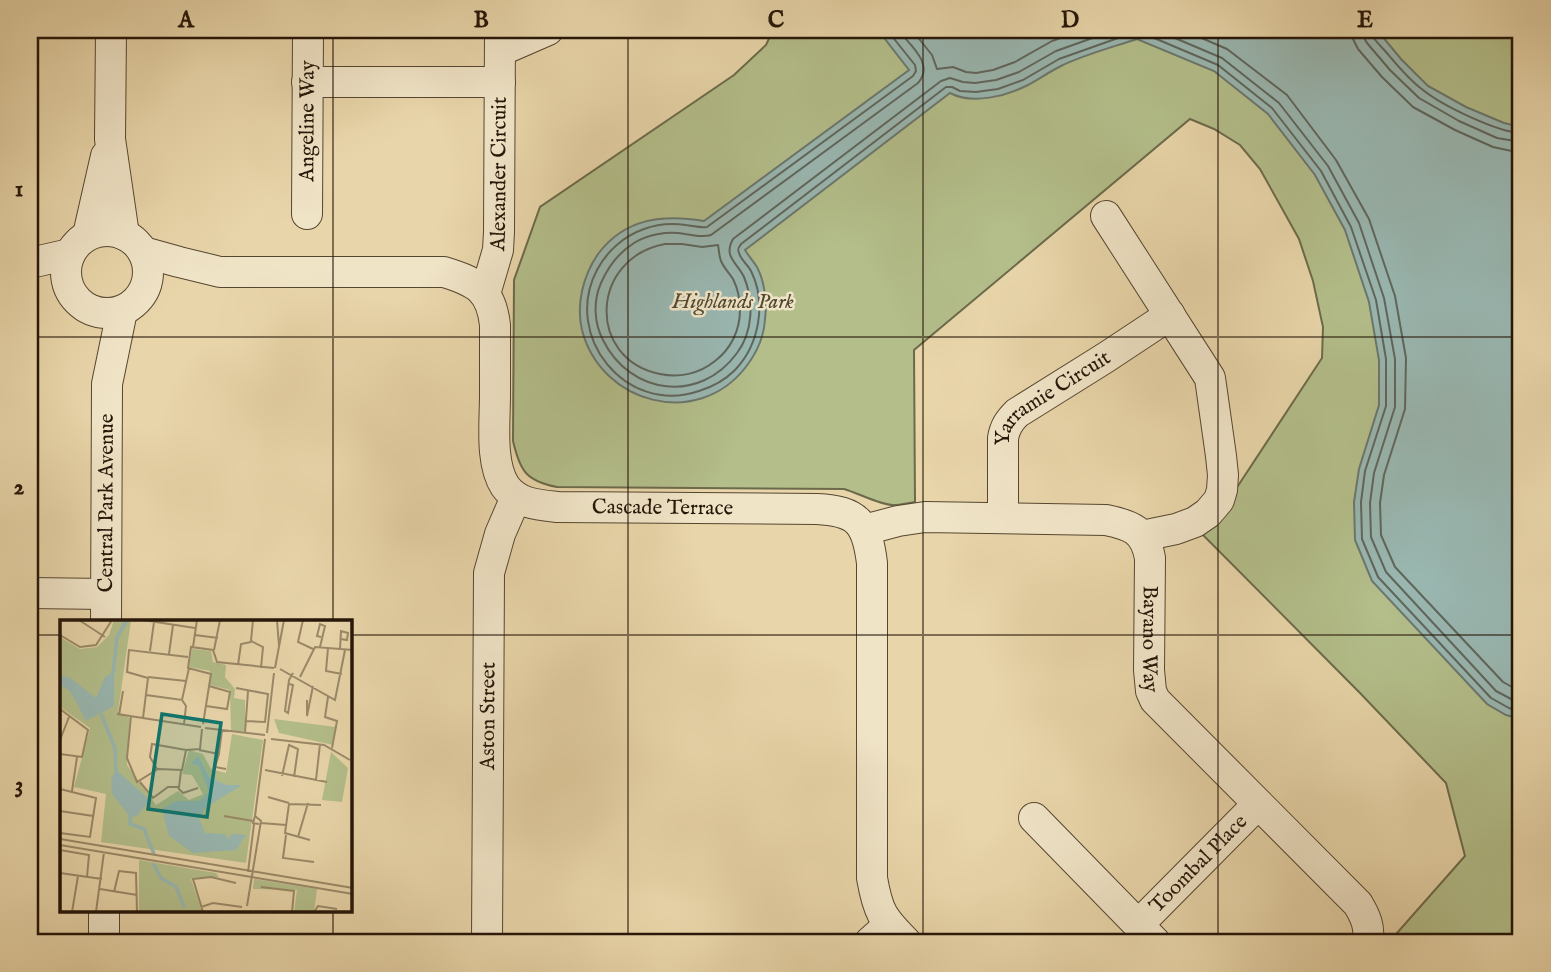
<svg xmlns="http://www.w3.org/2000/svg" width="1551" height="972" font-family="'IM FELL English',serif">
<style>
.green{fill:#b3be8a;stroke:#6c6a4a;stroke-width:2}
.water{fill:#99b7b1;stroke:#6b776e;stroke-width:2}
.lines{fill:none;stroke-linecap:round;stroke-linejoin:round}
.shore{stroke:#5f665d;stroke-width:2}
.minor-casing{stroke:#564631;stroke-width:32}
.minor{stroke:#f0e4c7;stroke-width:30}
.grid{fill:none;stroke:#251609;stroke-width:2;stroke-opacity:0.55}
.labels{text-anchor:middle;dominant-baseline:central;stroke-width:5;stroke-linejoin:round;paint-order:stroke}
.street-label{font-size:21px;fill:#251609;stroke:#f0e4c7}
.park-label{font-size:21px;font-style:italic;fill:#504830;stroke:#f0e4c7}
.inset-river{fill:none;stroke:#99b7b1;stroke-width:3.5}
.inset-road{fill:none;stroke:#9a8969;stroke-width:2}
.view{fill:#0f766e;fill-opacity:0.15;stroke:#0f766e;stroke-width:3.5}
.inset-edge{fill:none;stroke:#251609;stroke-width:3.5}
.neatline{fill:none;stroke:#251609;stroke-width:2.5}
.grid-label{font-size:23px;text-anchor:middle;font-weight:bold;fill:#251609}
</style>
<rect width="100%" height="100%" fill="#e8d5a9"/>
<filter id="stains"><feTurbulence type="fractalNoise" baseFrequency=".00286" numOctaves="4"/><feColorMatrix values="0 0 0 0 .2 0 0 0 0 .09 0 0 0 0 .02 0 0 0 .5 -.17"/></filter>
<radialGradient id="worn" r=".72"><stop offset=".6" stop-color="#630" stop-opacity="0"/><stop offset="1" stop-color="#630" stop-opacity=".3"/></radialGradient>
<path class="green" d="M773,30H1521V942H1389L1465,856L1446,783L1360,693L1199,531L1230,498L1322,358L1323,327L1313,281L1299,239L1260,169L1240,145L1214,129L1190,119L914,350L915,502C908,503 900,505 893,505C880,505 858,493 844,489L557,487C526,481 520,471 513,441L514,280L540,207L734,75L766,45Z"/>
<path class="water" d="M878,30H1377L1401,59L1428,86L1466,107L1504,123L1521,127V719L1506,715L1487,704L1372,581L1355,540L1354,502L1359,469L1379,405V360L1369,302L1345,230L1315,175L1268,114L1214,71L1137,39C1113,47 1083,55 1061,66C1049,72 1039,79 1028,85C1006,96 973,105 950,93L745,250C748,255 753,261 757,267C765,282 767,303 765,319C764,338 757,353 745,368C697,429 601,404 582,330C576,304 583,276 598,254C625,218 663,214 704,221L909,70Z"/>
<g class="lines">
<g class="shore">
<path d="M887,30L915,65L916,71L913,76L707,227C700,228 694,226 686,225C673,223 657,224 644,229C624,236 607,251 597,270C562,336 626,416 699,391C712,387 725,380 735,370C759,345 767,303 751,271C748,265 741,260 739,253C737,248 739,248 741,244L946,87H952L960,91L976,92L998,89L1023,80L1059,59L1135,32H1140L1218,65L1272,108L1321,171L1351,227L1376,300L1386,359V406L1365,471L1361,502L1362,539L1378,577L1491,698L1509,708L1521,712"/>
<path d="M898,30C910,45 935,64 918,83L711,235C702,238 695,235 685,234C668,231 648,234 634,243C618,253 608,267 601,283C593,301 594,323 603,340C630,395 700,404 737,353C753,332 754,301 744,277C737,262 723,257 733,239L941,81L950,78L963,82L975,83L996,80L1019,72L1056,51L1115,30"/>
<polyline points="912,30 932,55 937,69 953,67 966,72 976,73 993,70 1015,62 1052,41 1084,30"/>
<polyline points="1156,30 1222,58 1279,103 1328,166 1359,223 1384,298 1395,359 1395,407 1374,473 1370,503 1371,537 1386,572 1496,691 1513,700 1521,703"/>
<polyline points="1183,30 1227,49 1287,95 1336,160 1369,219 1395,296 1406,358 1405,409 1384,475 1380,503 1381,535 1395,567 1503,682 1521,692"/>
<polyline points="1352,30 1353,39 1358,49 1382,77 1413,107 1455,130 1493,147 1521,153"/>
<polyline points="1362,30 1363,36 1367,43 1390,70 1419,98 1459,121 1497,138 1521,142"/>
<path d="M1371,30C1372,39 1380,45 1386,52C1397,65 1409,80 1423,90C1443,106 1497,132 1521,133"/>
<path d="M665,244H682L702,247L718,245C719,250 719,256 721,261C724,268 729,273 733,279C737,287 740,300 740,310C740,330 731,349 715,361C699,374 679,378 660,374C586,359 590,258 665,244Z"/>
</g>
<g class="minor-casing">
<g id="minor">
<polyline points="111,30 110,139 124,235"/>
<polyline points="500,51 548,30"/>
<polyline points="307,82 500,82"/>
<path id="s1" d="M307,214L308,30"/>
<polyline points="1106,216 1210,378 1221,456 1223,475 1222,490 1219,500 1208,513 1195,522 1176,529 1142,536"/>
<circle cx="107" cy="272" r="41"/>
<polyline points="88,235 106,156"/>
<path id="s2" d="M143,252L179,262L220,272H444C476,282 491,289 495,325C495,349 495,372 495,395C495,422 490,463 505,486C518,504 537,505 558,507L817,509C858,511 867,523 872,563V878C878,912 882,918 906,942"/>
<polyline points="30,263 70,254"/>
<path id="s3" d="M485,294L498,250L499,232L500,30"/>
<path id="s4" d="M1003,518V438C1005,427 1009,421 1017,413L1105,358L1170,315"/>
<path id="s5" d="M864,530L898,521L925,517L1106,520C1131,525 1145,530 1150,558L1149,670L1151,691L1155,700L1358,904C1365,916 1371,928 1367,942"/>
<polyline points="30,593 106,594"/>
<path id="s6" d="M106,622L107,384L122,311"/>
<polyline points="1034,818 1155,942"/>
<path id="s7" d="M1138,925L1258,804"/>
<polyline points="104,942 104,911"/>
<path id="s8" d="M487,942L489,573L500,534L516,497"/>
<polyline points="870,942 889,925"/>
</g>
</g>
<use href="#minor" class="minor"/>
</g>
<path class="grid" d="M333,30V622M628,30V942M923,30V942M1218,30V942M30,337H1521M30,635H61M350,635H1521M333,911V942"/>
<g class="labels">
<g class="street-label">
<text stroke="none"><textPath href="#s1" startOffset="93">Angeline Way</textPath></text>
<text stroke="none"><textPath href="#s3" startOffset="122">Alexander Circuit</textPath></text>
<text stroke="none"><textPath href="#s4" startOffset="145">Yarramie Circuit</textPath></text>
<text stroke="none"><textPath href="#s6" startOffset="119">Central Park Avenue</textPath></text>
<text stroke="none"><textPath href="#s2" startOffset="710">Cascade Terrace</textPath></text>
<text stroke="none"><textPath href="#s5" startOffset="388">Bayano Way</textPath></text>
<text stroke="none"><textPath href="#s8" startOffset="226">Aston Street</textPath></text>
<text stroke="none"><textPath href="#s7" startOffset="86">Toombal Place</textPath></text>
</g>
<g class="park-label">
<text x="733" y="302">Highlands Park</text>
</g>
</g>
<g transform="translate(60 620)">
<rect width="292" height="292" fill="#e8d5a9"/>
<path d="M54,0H71L58,92L70,98L67,145L96,185L118,171L129,180L143,174L132,155L122,154L129,130L143,134L151,149L166,153L172,114L203,120L186,243L41,222L46,174L14,167L30,108L0,87V17L20,29L37,27L49,15ZM132,29L151,31L153,42L166,45L165,57L175,69L174,78L185,80V111H171L170,70L150,65V51L129,47ZM214,99L275,107L273,125L219,113ZM271,132L288,148L282,182L262,180ZM79,240L156,253L159,257L131,259L142,292H79ZM194,259L257,269L254,292H234L237,270L193,269Z" fill="#b3be8a"/>
<path d="M54,52V86L26,101L10,71L0,65V56L9,57L36,78L45,57ZM138,136L149,157L166,165H182L145,188L139,198L145,213L165,214L169,220L171,214L186,215L176,230L133,233L109,216L102,189L116,181H139L149,172L139,146L131,143ZM56,150L90,180L77,196L70,197L52,174L51,159Z" fill="#99b7b1"/>
<path class="inset-river" d="M53,54L57,17L67,0M41,94L55,128L56,151M70,195V204L84,209L94,234M93,243L101,258L116,267L124,287"/>
<path class="inset-road" d="M19,0L45,17M83,0L135,8M193,0L191,21L203,27L201,48M217,0L219,26M243,0L238,22L253,29M0,15L20,27L36,25L52,0M135,15L158,18M133,27L137,0M260,27L265,6L260,4L257,16L261,17M268,28L266,51L282,54M280,29L281,11L288,13L287,20L281,19M154,30L160,0M90,31L94,2M109,34L113,5M178,45L181,24L191,22M215,48L224,0M220,49L275,80L285,30M88,57L126,61M240,57L255,27L293,30M229,64L233,65L228,93L225,91L229,60L233,53M176,68L208,74L205,102L186,101M86,75L122,80L129,48M268,77L265,97L277,101L272,128M122,80L126,86L124,104M247,80V96L253,66M146,86L167,89L170,72L149,66M0,89L28,110L22,137L0,134M57,94L141,107M59,95L63,71M71,96L67,138L77,162L98,149L122,150L126,130L140,129L142,109M83,98L88,58L67,52L69,30L128,37M143,104L151,54L128,48L131,27L153,30L157,42L214,48M145,108L205,115M185,113L188,71M207,113L214,53M211,119L264,125L290,140M0,120L9,97M139,130L159,134L155,147L166,149M159,133L162,110M97,149L90,137L92,124L126,130M205,150L267,162M222,156L229,125L238,129L234,157M256,160L260,124M80,162L93,178L108,167H119L121,151M118,168L123,173L138,168M0,169L36,178L30,217L0,213M12,171L17,137M208,177L229,183M0,191L33,196M164,196L193,201M195,196L205,119M201,203L226,205M226,215L223,238L254,242M238,217L248,183M0,219L293,268M250,220L225,213L229,184L261,185M0,225L293,274M0,230L29,235L27,257M188,252L194,204M0,253L42,259M201,267L234,271L232,292M40,269L77,275M54,272L59,251L76,253L77,292M187,286L201,201L195,196L193,203L199,204M141,287L153,283L182,287M12,292L18,256M36,292L44,232M143,292L133,259L151,257L176,263M254,292L258,286L277,289"/>
<path class="view" d="M102,94L161,103L147,197L88,189Z"/>
<rect width="292" height="292" class="inset-edge"/>
</g>
<rect width="1551" height="972" fill="none" stroke="#e8d5a9" stroke-width="77"/>
<rect x="38" y="38" width="1474" height="896" class="neatline"/>
<g class="grid-label">
<text x="186" y="27">A</text>
<text x="481" y="27">B</text>
<text x="776" y="27">C</text>
<text x="1070" y="27">D</text>
<text x="1365" y="27">E</text>
<text x="19" y="196">1</text>
<text x="19" y="494">2</text>
<text x="19" y="792">3</text>
</g>
<rect width="100%" height="100%" filter="url(#stains)"/>
<rect width="100%" height="100%" fill="url(#worn)"/>
</svg>
